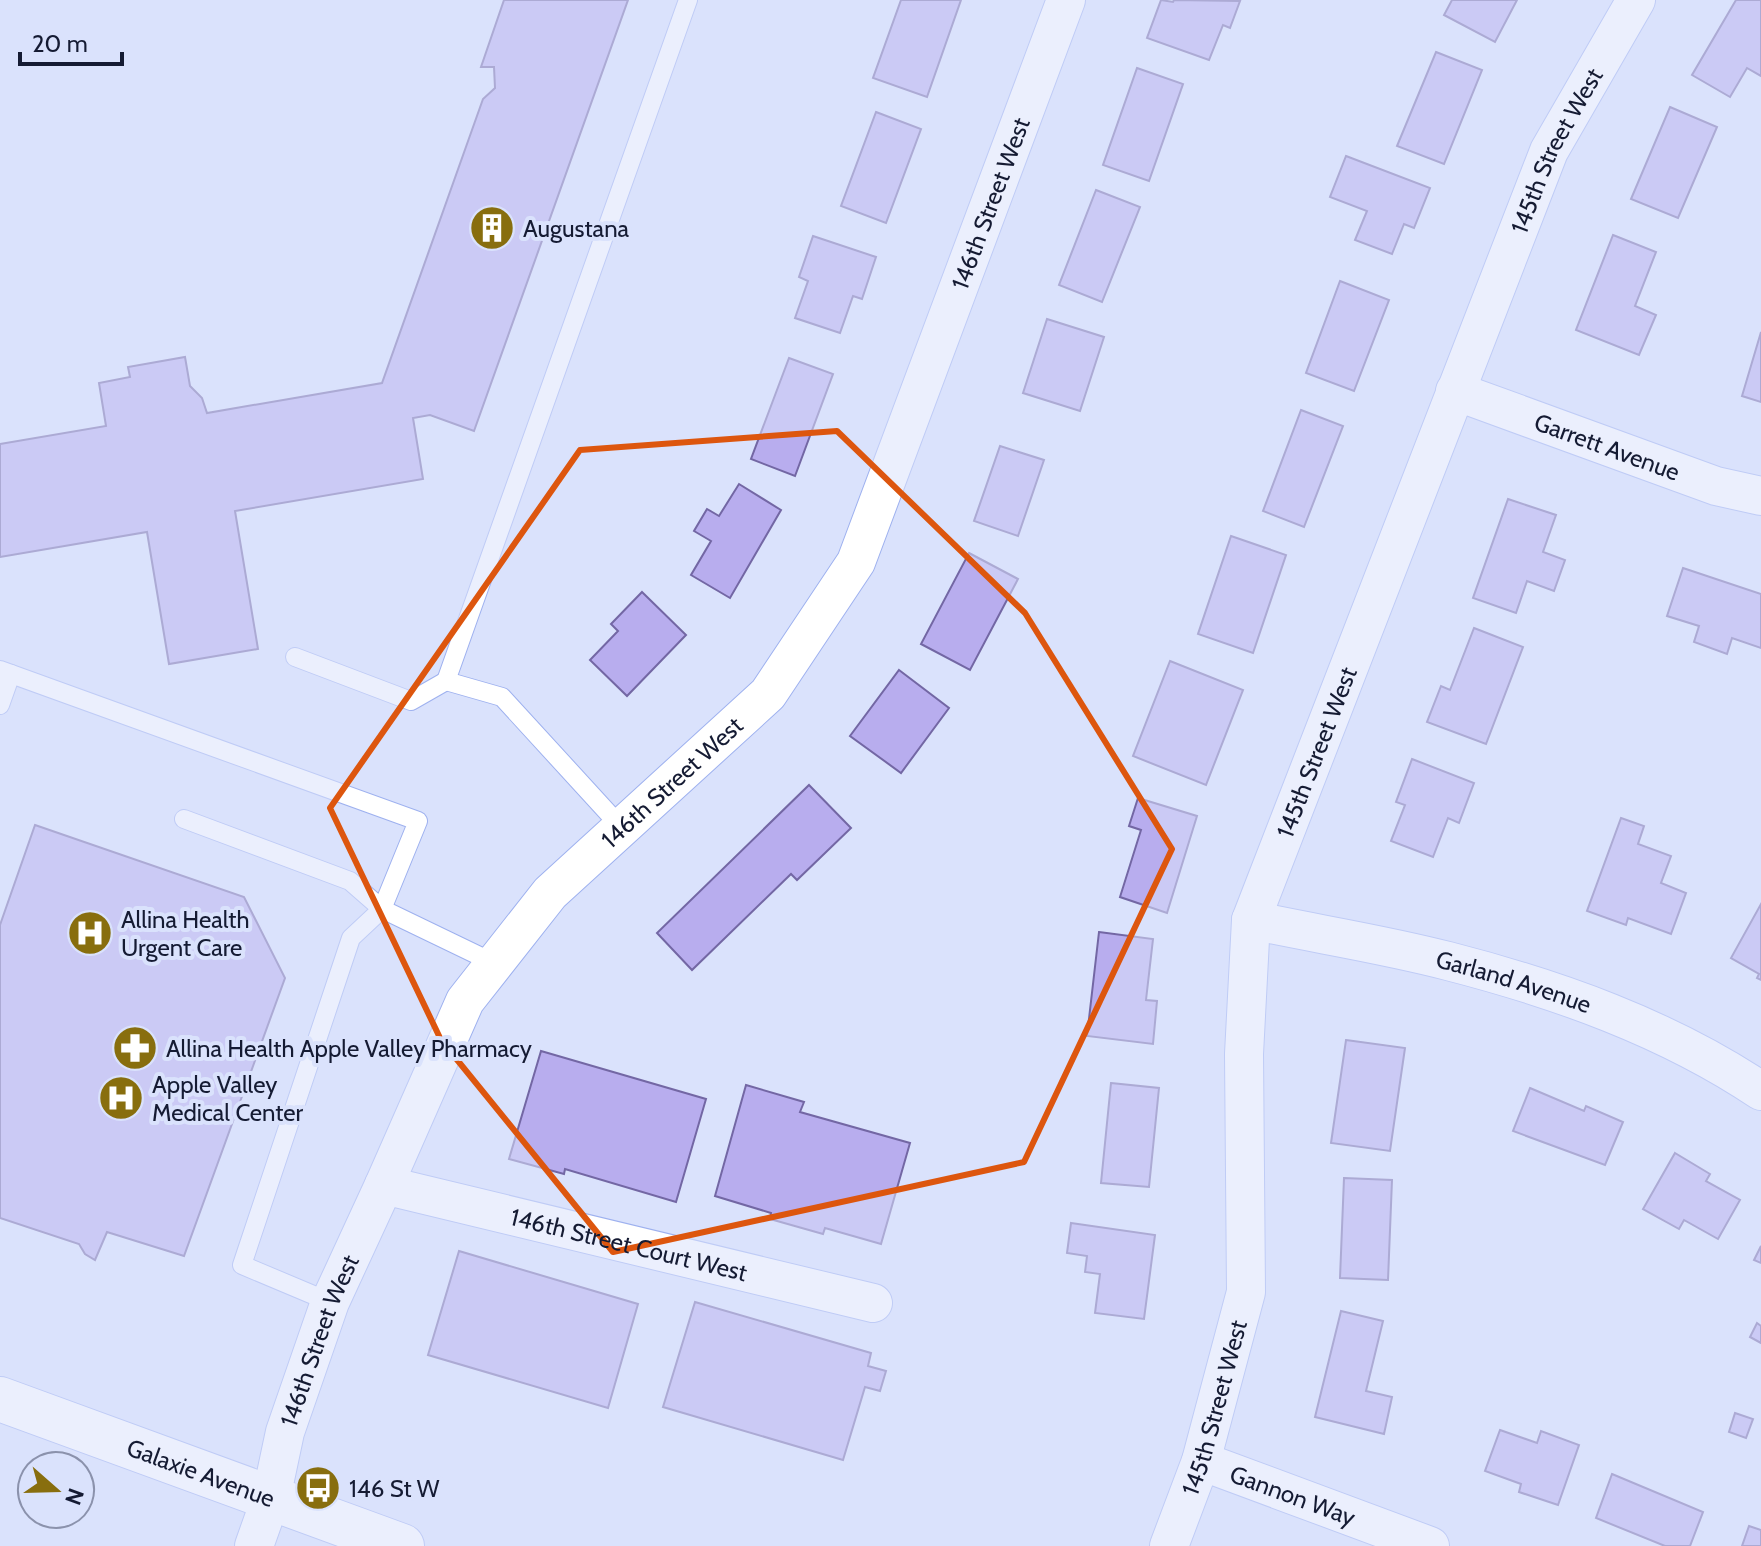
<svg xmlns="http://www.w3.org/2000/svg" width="1761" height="1546" font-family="Cabin,sans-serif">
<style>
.building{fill:#b8adee;stroke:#7367a4;stroke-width:2}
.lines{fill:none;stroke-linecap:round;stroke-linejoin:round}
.service-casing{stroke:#9eb1ef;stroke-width:20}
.minor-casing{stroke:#9eb1ef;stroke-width:40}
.tertiary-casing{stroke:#9eb1ef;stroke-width:46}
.service{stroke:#fff;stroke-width:18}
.minor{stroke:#fff;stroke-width:38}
.tertiary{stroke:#fff;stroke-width:44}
.marked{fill:none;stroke:#dd560e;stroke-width:6;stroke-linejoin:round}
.labels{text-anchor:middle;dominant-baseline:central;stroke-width:8;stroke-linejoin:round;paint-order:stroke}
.street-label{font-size:24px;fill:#151b33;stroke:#dae2fc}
.poi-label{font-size:24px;fill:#151b33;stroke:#dae2fc;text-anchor:start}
</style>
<rect width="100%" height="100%" fill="#dae2fc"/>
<g class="building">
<polygon points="504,0 628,0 474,431 430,415 413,418 423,479 235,511 258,649 169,664 147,532 0,557 0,444 106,426 99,383 130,377 128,367 185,357 190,386 202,398 207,413 382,383 483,99 495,88 494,67 481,67"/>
<polygon points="901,0 961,0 927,97 873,78"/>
<polygon points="1161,0 1173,2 1174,0 1240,1 1230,28 1223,25 1209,60 1147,38"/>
<polygon points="1452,0 1517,0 1495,42 1444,15"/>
<polygon points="1736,0 1761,0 1761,76 1747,68 1730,97 1692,75"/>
<polygon points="1436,52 1482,70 1444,164 1397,146"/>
<polygon points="1137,68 1183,84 1149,181 1103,165"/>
<polygon points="1670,107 1717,127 1678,218 1631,199"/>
<polygon points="876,112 921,129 886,223 841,206"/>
<polygon points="1346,156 1430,188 1414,228 1404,224 1392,254 1355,240 1367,211 1330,197"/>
<polygon points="1096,190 1140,207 1102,302 1059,285"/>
<polygon points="1613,235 1656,252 1635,306 1656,315 1639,355 1576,330"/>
<polygon points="813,236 876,257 862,299 853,296 840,333 795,318 808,281 799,277"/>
<polygon points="1340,281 1389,300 1354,391 1306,373"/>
<polygon points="1047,319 1104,337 1080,411 1023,393"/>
<polygon points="1761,332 1761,402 1742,396"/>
<polygon points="789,358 833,374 795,476 751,459"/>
<polygon points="1301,410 1343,426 1304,527 1263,511"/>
<polygon points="1000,446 1044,460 1018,536 974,521"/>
<polygon points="739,484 781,510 730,598 691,575 711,541 694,531 707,509 719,516"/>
<polygon points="1508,499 1556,515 1543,552 1565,560 1554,591 1527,581 1516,613 1473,598"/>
<polygon points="1231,536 1286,555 1253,653 1198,634"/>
<polygon points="969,553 1018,579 970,670 921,644"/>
<polygon points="1683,568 1761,594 1761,648 1732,638 1727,654 1694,642 1699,626 1667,616"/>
<polygon points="642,592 686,635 627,696 590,660 618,631 611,624"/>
<polygon points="1474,628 1523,647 1486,744 1427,722 1441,686 1450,690"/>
<polygon points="1170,661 1243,690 1206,785 1133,756"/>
<polygon points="899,670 949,708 901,773 850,736"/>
<polygon points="1412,759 1474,783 1459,823 1448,818 1433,857 1391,841 1405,805 1396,802"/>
<polygon points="809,785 851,828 797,880 791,874 692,970 657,933"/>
<polygon points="1138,798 1197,816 1167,913 1120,897 1141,830 1129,826"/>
<polygon points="1621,818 1644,826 1638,844 1671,856 1661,883 1686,893 1671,934 1628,918 1626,925 1587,911"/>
<polygon points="35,825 244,897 285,978 184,1256 107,1232 95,1260 85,1254 79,1244 0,1218 0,925"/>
<polygon points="1761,904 1761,980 1757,978 1759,974 1731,958"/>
<polygon points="1099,932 1153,939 1146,1000 1157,1001 1153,1044 1087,1036"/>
<polygon points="1346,1040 1405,1048 1390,1151 1331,1143"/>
<polygon points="541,1051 706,1099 676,1202 565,1169 564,1174 509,1159"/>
<polygon points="1111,1083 1159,1088 1149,1187 1101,1183"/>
<polygon points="746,1085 804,1102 800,1112 910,1143 881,1244 825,1228 823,1234 770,1219 771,1213 715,1196"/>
<polygon points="1530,1088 1584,1111 1586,1106 1623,1122 1605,1165 1513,1131"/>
<polygon points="1675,1153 1710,1174 1706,1181 1740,1200 1718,1239 1684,1220 1679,1229 1643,1209"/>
<polygon points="1344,1178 1392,1180 1388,1280 1340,1278"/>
<polygon points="1071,1223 1155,1235 1144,1319 1095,1313 1100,1274 1085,1272 1087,1256 1067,1253"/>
<polygon points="1761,1246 1761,1263 1754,1260"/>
<polygon points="459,1251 638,1304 608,1408 428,1355"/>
<polygon points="695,1302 871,1353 868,1366 886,1371 880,1391 865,1387 843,1460 663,1407"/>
<polygon points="1341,1311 1383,1321 1366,1391 1392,1397 1384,1434 1315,1417"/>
<polygon points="1757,1323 1761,1326 1761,1343 1750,1337"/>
<polygon points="1735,1413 1753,1419 1746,1438 1729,1432"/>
<polygon points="1500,1430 1537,1443 1541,1431 1579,1445 1558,1505 1519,1492 1521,1484 1485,1471"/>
<polygon points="1612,1474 1703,1512 1690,1546 1665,1546 1596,1518"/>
<polygon points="1749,1526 1761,1530 1761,1546 1742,1546"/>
</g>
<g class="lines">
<g class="service-casing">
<g id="service">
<polyline points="295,657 411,701 446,681"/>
<polyline points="0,670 418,821 382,909 350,881 184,819"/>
<polyline points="0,705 11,674"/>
<polyline points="621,827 502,697 446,681 688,0"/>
<polyline points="330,1302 242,1265 351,938 382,909 494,963"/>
</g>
</g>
<g class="minor-casing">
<g id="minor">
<path id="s1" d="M1455,391L1716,486L1761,496"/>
<path id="s2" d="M1251,920C1316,934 1383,944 1448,961C1557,989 1667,1028 1761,1091"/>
<path id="s3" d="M384,1185L873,1303"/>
<path id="s4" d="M1201,1461L1430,1546"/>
<path id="s5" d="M254,1546L271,1498L285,1432L330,1302L384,1185L465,1001L550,893L768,694L856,562L1066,0"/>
<path id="s6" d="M1169,1546L1201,1461L1246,1292L1244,1054L1251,920L1549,151L1636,0"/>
</g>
</g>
<g class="tertiary-casing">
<g id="tertiary">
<path id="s7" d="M0,1399L402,1546"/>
</g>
</g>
<use href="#service" class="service"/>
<use href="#minor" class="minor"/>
<use href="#tertiary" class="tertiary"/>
</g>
<path d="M0 0H1761V1546H0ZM837,431L1025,613L1172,849L1024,1162L613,1252L441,1040L330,808L580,450Z" fill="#dae2fc" fill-opacity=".55" fill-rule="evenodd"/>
<path class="marked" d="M837,431L1025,613L1172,849L1024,1162L613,1252L441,1040L330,808L580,450Z"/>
<defs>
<g id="building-disc" transform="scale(2.3)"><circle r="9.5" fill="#886e0e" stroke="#dae2fc"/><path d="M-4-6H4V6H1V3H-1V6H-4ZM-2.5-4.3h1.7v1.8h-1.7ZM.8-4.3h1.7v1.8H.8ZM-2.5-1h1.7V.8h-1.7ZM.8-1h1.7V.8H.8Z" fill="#fff"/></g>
<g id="hospital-disc" transform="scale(2.3)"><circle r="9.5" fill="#886e0e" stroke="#dae2fc"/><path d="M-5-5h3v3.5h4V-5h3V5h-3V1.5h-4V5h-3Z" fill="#fff"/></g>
<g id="pharmacy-disc" transform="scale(2.3)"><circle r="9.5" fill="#886e0e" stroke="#dae2fc"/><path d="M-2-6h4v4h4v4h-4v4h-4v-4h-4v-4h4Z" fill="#fff"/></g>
<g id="bus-disc" transform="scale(2.3)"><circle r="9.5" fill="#886e0e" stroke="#dae2fc"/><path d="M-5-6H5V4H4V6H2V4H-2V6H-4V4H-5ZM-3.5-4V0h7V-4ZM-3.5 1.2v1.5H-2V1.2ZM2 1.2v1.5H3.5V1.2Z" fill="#fff"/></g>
</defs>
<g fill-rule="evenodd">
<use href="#building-disc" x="492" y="228"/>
<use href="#hospital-disc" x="90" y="933"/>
<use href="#pharmacy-disc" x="135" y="1048"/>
<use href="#hospital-disc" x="121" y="1098"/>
<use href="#bus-disc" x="318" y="1488"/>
</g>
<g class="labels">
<g class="street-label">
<text stroke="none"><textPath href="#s6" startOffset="1466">145th Street West</textPath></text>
<text stroke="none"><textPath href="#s5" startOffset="1560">146th Street West</textPath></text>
<text stroke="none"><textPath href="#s1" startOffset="162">Garrett Avenue</textPath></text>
<text stroke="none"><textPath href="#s6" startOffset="818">145th Street West</textPath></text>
<text stroke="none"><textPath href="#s5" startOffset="888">146th Street West</textPath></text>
<text stroke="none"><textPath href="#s2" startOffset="270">Garland Avenue</textPath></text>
<text stroke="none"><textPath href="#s3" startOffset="252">146th Street Court West</textPath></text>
<text stroke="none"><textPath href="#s5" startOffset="216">146th Street West</textPath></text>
<text stroke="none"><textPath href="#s6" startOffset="146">145th Street West</textPath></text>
<text stroke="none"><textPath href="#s7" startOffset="214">Galaxie Avenue</textPath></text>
<text stroke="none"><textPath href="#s4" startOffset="98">Gannon Way</textPath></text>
</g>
<g class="poi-label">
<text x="523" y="228">Augustana</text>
<text x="121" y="919">Allina Health<tspan x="121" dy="28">Urgent Care</tspan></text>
<text x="166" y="1048">Allina Health Apple Valley Pharmacy</text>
<text x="152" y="1084">Apple Valley<tspan x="152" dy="28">Medical Center</tspan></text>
<text x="349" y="1488">146 St W</text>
</g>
</g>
<g transform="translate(56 1490) rotate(110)"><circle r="38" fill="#dae2fc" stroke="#8b92ac" stroke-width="2"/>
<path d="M0-6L14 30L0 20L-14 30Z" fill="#886e0e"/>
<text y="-12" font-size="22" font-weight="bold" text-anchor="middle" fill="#151b33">N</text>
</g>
<path d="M20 52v12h102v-12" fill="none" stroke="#151b33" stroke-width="4"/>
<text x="32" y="52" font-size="24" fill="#151b33" stroke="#dae2fc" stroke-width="6" paint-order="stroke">20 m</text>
</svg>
